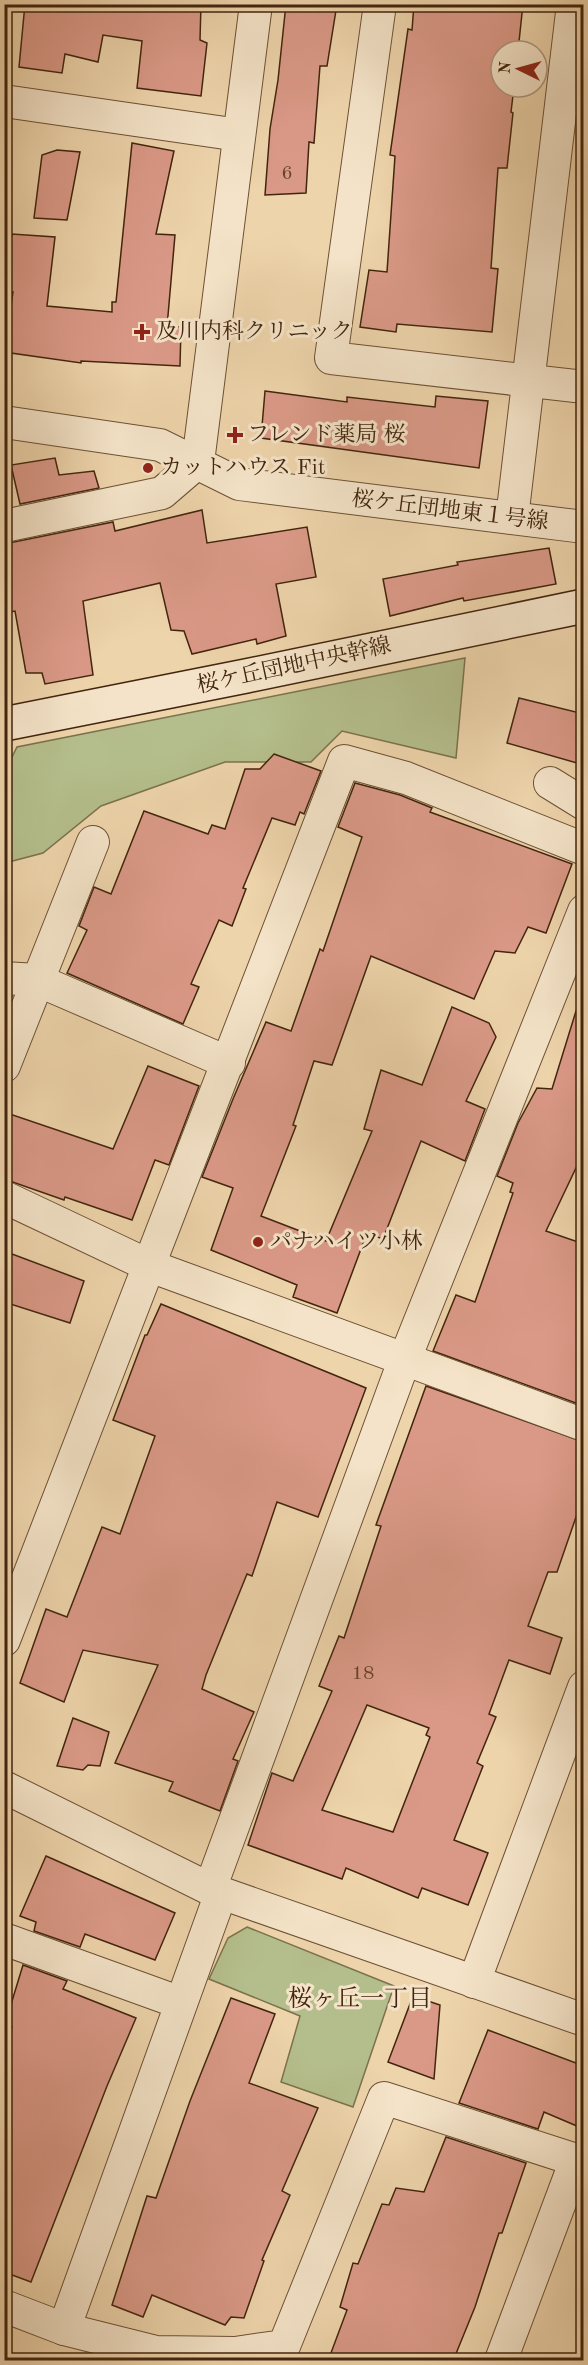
<svg xmlns="http://www.w3.org/2000/svg" width="588" height="2365" font-family="'Old Standard TT','Noto Serif JP',serif">
<style>
.green{fill:#b4be8c;stroke:#7b724d;stroke-width:1.5}
.building{fill:#da9987;stroke:#42250e;stroke-width:1.5;fill-rule:evenodd}
.lines{fill:none;stroke-linecap:round;stroke-linejoin:round}
.street-casing{stroke:#6d5135;stroke-width:34}
.secondary-casing{stroke:#42250e;stroke-width:36}
.street{stroke:#f4e3c8;stroke-width:32}
.secondary{stroke:#f4e3c8;stroke-width:33}
.poi-dot{fill:#8f2418;stroke:#f4e3c8;stroke-width:2}
.labels{text-anchor:middle;dominant-baseline:central;stroke-width:6;stroke-linejoin:round;paint-order:stroke}
.number-label{font-size:20px;fill:#68422c}
.poi-label{font-size:22px;fill:#42250e;stroke:#f4e3c8;text-anchor:start}
.street-label{font-size:22px;fill:#42250e;stroke:#f4e3c8}
.neighbourhood-label{font-size:24px;fill:#42250e;stroke:#f4e3c8}
</style>
<rect width="100%" height="100%" fill="#eed4ab"/>
<filter id="stains"><feTurbulence type="fractalNoise" baseFrequency=".00333" numOctaves="4"/><feColorMatrix values="0 0 0 0 .2 0 0 0 0 .09 0 0 0 0 .02 0 0 0 .5 -.17"/></filter>
<radialGradient id="worn" r=".72"><stop offset=".6" stop-color="#630" stop-opacity="0"/><stop offset="1" stop-color="#630" stop-opacity=".3"/></radialGradient>
<g class="green">
<polygon points="465,658 456,758 342,731 311,762 225,762 101,806 43,853 5,863 5,771 17,747"/>
<polygon points="247,1927 394,1986 353,2107 281,2082 300,2016 209,1979 228,1938"/>
</g>
<g class="building">
<polygon points="25,4 201,4 200,40 207,43 201,96 137,88 142,41 103,35 98,62 65,54 62,73 19,67"/>
<polygon points="286,4 337,4 327,66 320,66 314,143 309,142 306,193 265,195 270,129 278,80"/>
<polygon points="414,4 523,4 518,51 501,51 501,87 514,87 511,112 513,113 507,168 498,168 491,268 498,269 492,332 397,324 396,332 360,327 369,270 387,272 395,156 390,155 408,29 412,30"/>
<polygon points="132,143 174,151 156,234 175,235 167,327 181,327 180,366 81,361 81,363 4,352 13,292 4,291 4,269 12,234 55,237 47,306 112,312 112,302 116,302"/>
<polygon points="57,150 80,152 67,220 34,218 42,155"/>
<polygon points="265,391 347,402 347,397 435,407 436,396 488,401 479,468 261,438"/>
<polygon points="55,458 59,475 94,471 99,488 20,504 11,465"/>
<polygon points="202,510 207,543 307,527 316,577 276,584 286,636 257,644 256,639 192,654 184,631 171,630 160,583 83,601 93,675 45,684 42,673 26,673 15,611 4,613 4,544 113,522 115,531"/>
<polygon points="549,548 556,584 464,601 463,598 390,616 383,579 458,565 457,562"/>
<polygon points="519,698 584,714 584,765 507,743"/>
<polygon points="274,754 321,771 304,814 300,812 295,825 272,818 243,888 246,889 232,926 219,920 191,984 199,987 183,1024 67,973 87,930 79,926 94,887 111,894 144,811 208,834 212,825 225,829 245,769 260,769"/>
<polygon points="355,783 400,795 432,808 430,812 572,864 546,933 528,927 515,953 495,951 474,999 371,956 332,1065 314,1061 293,1125 296,1126 261,1216 326,1241 372,1131 364,1129 381,1070 422,1085 452,1007 489,1023 496,1037 466,1101 485,1109 465,1161 421,1141 383,1239 367,1233 337,1313 293,1297 297,1285 211,1250 233,1188 202,1177 233,1099 266,1022 291,1031 320,949 323,951 362,837 338,827"/>
<polygon points="576,1011 584,1012 584,1151 546,1231 584,1244 584,1406 433,1351 456,1295 475,1302 513,1193 510,1192 513,1183 497,1176 518,1123 537,1088 552,1089"/>
<polygon points="148,1066 199,1086 169,1165 155,1160 132,1220 65,1197 64,1200 4,1179 4,1112 113,1149"/>
<polygon points="4,1251 84,1281 70,1323 4,1302"/>
<polygon points="161,1304 366,1388 318,1517 277,1502 252,1576 247,1574 206,1675 202,1689 254,1712 233,1759 238,1761 220,1811 169,1791 173,1782 115,1763 158,1665 83,1650 64,1702 20,1683 46,1609 67,1617 102,1527 120,1534 155,1436 113,1420 145,1335 147,1335"/>
<path d="M426,1386L584,1442V1494L557,1572H548L528,1626L562,1638L550,1674L509,1660L489,1714L496,1717L477,1763L483,1766L454,1840L488,1853L468,1905L422,1888L418,1898L346,1868L342,1879L248,1845L272,1773L293,1781L332,1691L319,1686L339,1636L344,1638L381,1526L376,1525ZM367,1705L429,1728L426,1735L430,1737L393,1832L322,1810Z"/>
<polygon points="73,1718 109,1732 100,1766 88,1765 83,1770 57,1766"/>
<polygon points="46,1856 175,1913 155,1960 85,1934 80,1947 34,1931 36,1922 20,1916"/>
<polygon points="23,1965 67,1981 63,1989 136,2018 107,2086 31,2282 4,2272 4,2053 12,2027 5,2024"/>
<polygon points="413,1996 440,2005 434,2079 388,2062"/>
<polygon points="231,1998 275,2014 249,2083 318,2108 282,2191 290,2195 262,2260 264,2261 244,2318 231,2317 225,2325 152,2295 143,2317 112,2305 147,2196 156,2198 190,2101"/>
<polygon points="488,2030 584,2066 584,2129 544,2112 538,2129 459,2103"/>
<polygon points="446,2137 526,2163 502,2233 499,2233 475,2307 453,2361 328,2361 347,2310 340,2307 353,2263 358,2264 382,2204 389,2205 396,2188 424,2192"/>
</g>
<g class="lines">
<g class="street-casing">
<g id="street">
<polyline points="380,4 331,358 584,387"/>
<polyline points="4,101 239,135"/>
<polyline points="4,422 160,445 239,484 584,527"/>
<polyline points="512,518 573,4"/>
<polyline points="4,526 162,493 198,462 256,4"/>
<polyline points="550,783 584,804"/>
<polyline points="4,978 37,980 229,1063"/>
<polyline points="4,1066 93,842"/>
<polyline points="4,1197 150,1266 584,1425"/>
<polyline points="4,1640 344,761 406,778 584,849"/>
<polyline points="4,1787 210,1889 584,2020"/>
<polyline points="210,1889 404,1361 584,911"/>
<polyline points="4,1939 181,2003"/>
<polyline points="474,1982 584,1687"/>
<polyline points="4,2306 64,2329 156,2352 235,2353 284,2346 384,2098 576,2160 501,2360"/>
<polyline points="64,2329 221,1893"/>
</g>
</g>
<g class="secondary-casing">
<polyline id="secondary" points="4,724 246,676 584,606"/>
</g>
<use href="#street" class="street"/>
<use href="#secondary" class="secondary"/>
</g>
<g class="poi-dot">
<path d="M139 323h6v6h6v6h-6v6h-6v-6h-6v-6h6z"/>
<path d="M232 426h6v6h6v6h-6v6h-6v-6h-6v-6h6z"/>
<circle cx="148" cy="468" r="6"/>
<circle cx="258" cy="1242" r="6"/>
</g>
<g class="labels">
<g class="number-label">
<text x="287" y="174">6</text>
<text x="363" y="1674">18</text>
</g>
<g class="poi-label">
<text x="156" y="332">及川内科クリニック</text>
<text x="247" y="435">フレンド薬局 桜</text>
<text x="160" y="468">カットハウス Fit</text>
<text x="270" y="1242">パナハイツ小林</text>
</g>
<g class="street-label">
<text transform="translate(450 511) rotate(7)">桜ケ丘団地東１号線</text>
<text transform="translate(294 666) rotate(-12)">桜ケ丘団地中央幹線</text>
</g>
<g class="neighbourhood-label">
<text x="360" y="2000">桜ヶ丘一丁目</text>
</g>
</g>
<rect width="588" height="2365" fill="none" stroke="#eed4ab" stroke-width="24"/>
<rect x="6" y="6" width="576" height="2353" fill="none" stroke="#42250e" stroke-width="3"/>
<rect x="12" y="12" width="564" height="2341" fill="none" stroke="#42250e" stroke-width="1.5"/>
<g transform="translate(519 69) rotate(275)"><circle r="28" fill="#f4e3c8" stroke="#ad977e" stroke-width="1.5"/>
<path d="M0-4.5L10 22L0 15L-10 22Z" fill="#8f2418"/>
<text y="-9" font-size="16" font-weight="bold" text-anchor="middle" fill="#42250e">N</text>
</g>
<rect width="100%" height="100%" filter="url(#stains)"/>
<rect width="100%" height="100%" fill="url(#worn)"/>
</svg>
